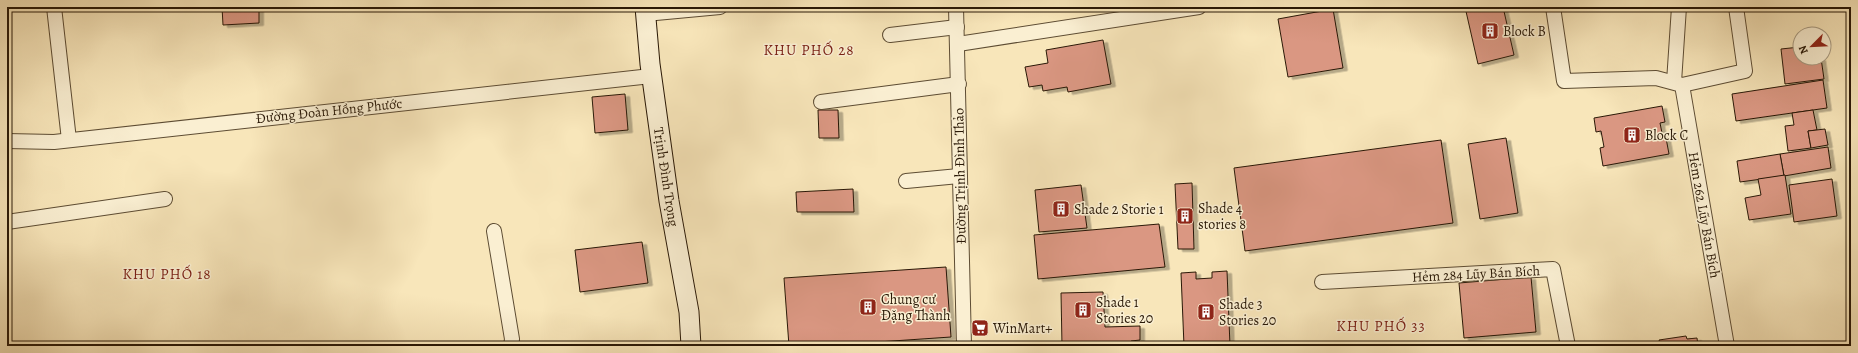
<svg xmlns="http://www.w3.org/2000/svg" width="1858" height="353" font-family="Alegreya,serif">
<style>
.building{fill:#da9782;stroke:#291806;filter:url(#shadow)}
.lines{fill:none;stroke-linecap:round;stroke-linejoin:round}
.street-casing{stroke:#5d4c33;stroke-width:16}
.secondary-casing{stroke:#291806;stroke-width:21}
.street{stroke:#faefd2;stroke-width:14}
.secondary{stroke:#faefd2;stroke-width:19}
.labels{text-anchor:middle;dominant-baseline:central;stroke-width:3;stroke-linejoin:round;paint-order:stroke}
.poi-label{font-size:14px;fill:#291806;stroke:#faefd2;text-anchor:start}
.street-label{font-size:14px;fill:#291806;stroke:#faefd2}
.neighbourhood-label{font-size:15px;letter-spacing:1px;fill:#7a1f14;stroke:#faefd2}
</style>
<defs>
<filter id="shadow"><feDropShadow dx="4.5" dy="2.5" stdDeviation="0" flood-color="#0004"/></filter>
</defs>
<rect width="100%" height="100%" fill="#f8e6ba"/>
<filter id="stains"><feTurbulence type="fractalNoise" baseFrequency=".005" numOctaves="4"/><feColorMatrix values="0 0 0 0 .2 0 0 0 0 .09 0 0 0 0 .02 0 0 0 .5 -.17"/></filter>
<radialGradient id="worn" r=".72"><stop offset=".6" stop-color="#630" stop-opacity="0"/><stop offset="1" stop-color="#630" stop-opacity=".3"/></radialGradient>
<g class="building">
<polygon points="222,7 259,7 259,23 223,25"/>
<polygon points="1465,7 1503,7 1514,55 1478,64"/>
<polygon points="1333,9 1343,68 1288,77 1278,19"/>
<polygon points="1103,40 1111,84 1068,92 1067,87 1043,91 1042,85 1029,87 1025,67 1048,63 1046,50"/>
<polygon points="1800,47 1800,58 1821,58 1824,79 1785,84 1781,49"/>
<polygon points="1823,80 1827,108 1736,121 1732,94"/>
<polygon points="625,94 628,130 595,133 592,97"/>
<polygon points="1662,106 1665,122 1660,123 1663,138 1666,138 1669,154 1603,166 1600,148 1604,147 1601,131 1596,132 1594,118"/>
<polygon points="818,110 838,110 839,138 819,138"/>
<polygon points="1813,110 1817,130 1808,131 1811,148 1788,151 1785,126 1794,125 1792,113"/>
<polygon points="1825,129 1828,145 1811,148 1808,131"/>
<polygon points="1506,138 1518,213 1480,219 1468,144"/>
<polygon points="1441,140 1453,223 1245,251 1234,168"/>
<polygon points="1828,147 1831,168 1784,176 1780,154"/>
<polygon points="1780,154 1784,176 1740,182 1737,161"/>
<polygon points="1785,175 1791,214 1749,220 1745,198 1761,195 1758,179"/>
<polygon points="1832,179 1837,216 1794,222 1789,185"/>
<polygon points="1192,183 1194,249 1178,249 1175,184"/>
<polygon points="1081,185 1087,228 1039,232 1035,190"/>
<polygon points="853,189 854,212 797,212 796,192"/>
<polygon points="1159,224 1165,267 1038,279 1034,235"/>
<polygon points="642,242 648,283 580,292 575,250"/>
<polygon points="946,267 951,337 819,346 789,346 784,278"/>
<polygon points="1227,271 1230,346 1184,346 1181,273 1196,272 1196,279 1212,278 1212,272"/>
<polygon points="1531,277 1536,332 1464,338 1459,283"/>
<polygon points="1103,292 1105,327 1140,326 1140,340 1131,341 1131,346 1062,346 1061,293"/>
<polygon points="1686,336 1687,339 1697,338 1698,346 1653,346 1653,344 1660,343 1659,340"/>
</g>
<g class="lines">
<g class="street-casing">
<g id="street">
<polyline points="54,7 69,140"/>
<polyline points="956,7 964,346"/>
<polyline points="1553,7 1564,81 1656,78 1682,85 1727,346"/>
<polyline points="645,14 720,7"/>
<polyline points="890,35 957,27"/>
<polyline points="958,44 1199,7"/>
<polyline points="1674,82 1679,7"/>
<polyline points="1682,85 1745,71 1736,7"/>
<polyline points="821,102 959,84"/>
<polyline points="7,141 54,142 651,76"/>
<polyline points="906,181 959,176"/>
<polyline points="7,222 165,199"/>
<polyline points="494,231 512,339 511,346"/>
<polyline points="1322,282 1553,269 1568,346"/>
</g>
</g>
<g class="secondary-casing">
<polyline id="secondary" points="645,7 650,64 669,201 689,312 691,346"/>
</g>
<use href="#street" class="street"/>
<use href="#secondary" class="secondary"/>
</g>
<defs>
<g id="building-square" transform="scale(0.9)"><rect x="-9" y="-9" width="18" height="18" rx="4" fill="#8f2418" stroke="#faefd2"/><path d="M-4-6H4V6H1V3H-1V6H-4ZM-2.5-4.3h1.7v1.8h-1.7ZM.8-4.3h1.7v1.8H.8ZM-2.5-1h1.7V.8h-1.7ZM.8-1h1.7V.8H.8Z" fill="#fff"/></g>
<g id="supermarket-square" transform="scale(0.9)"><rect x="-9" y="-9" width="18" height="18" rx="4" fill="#8f2418" stroke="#faefd2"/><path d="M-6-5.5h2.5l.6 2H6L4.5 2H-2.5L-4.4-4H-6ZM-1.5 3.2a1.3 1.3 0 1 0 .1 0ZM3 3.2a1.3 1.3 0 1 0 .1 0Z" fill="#fff"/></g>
</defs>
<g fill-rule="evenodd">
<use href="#building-square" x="1490" y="31"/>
<use href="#building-square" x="1632" y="135"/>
<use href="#building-square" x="1061" y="209"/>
<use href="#building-square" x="1185" y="216"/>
<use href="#building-square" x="868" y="307"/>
<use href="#building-square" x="1083" y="310"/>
<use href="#building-square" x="1206" y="312"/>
<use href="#supermarket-square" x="980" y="328"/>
</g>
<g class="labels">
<g class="poi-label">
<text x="1503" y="31">Block B</text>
<text x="1645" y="135">Block C</text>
<text x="1198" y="208">Shade 4<tspan x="1198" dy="16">stories 8</tspan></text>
<text x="1074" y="209">Shade 2 Storie 1</text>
<text x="881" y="299">Chung cư<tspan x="881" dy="16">Đặng Thành</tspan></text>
<text x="1096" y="302">Shade 1<tspan x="1096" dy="16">Stories 20</tspan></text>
<text x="1219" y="304">Shade 3<tspan x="1219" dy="16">Stories 20</tspan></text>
<text x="993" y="328">WinMart+</text>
</g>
<g class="street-label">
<text transform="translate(329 111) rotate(-6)">Đường Đoàn Hồng Phước</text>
<text transform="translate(960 176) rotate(-91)">Đường Trịnh Đình Thảo</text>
<text transform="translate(666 177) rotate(81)">Trịnh Đình Trọng</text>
<text transform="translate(1704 215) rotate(80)">Hẻm 262 Lũy Bán Bích</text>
<text transform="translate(1476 274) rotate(-3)">Hẻm 284 Lũy Bán Bích</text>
</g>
<g class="neighbourhood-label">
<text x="809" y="50">KHU PHỐ 28</text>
<text x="167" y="274">KHU PHỐ 18</text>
<text x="1381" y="326">KHU PHỐ 33</text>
</g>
</g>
<rect width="1858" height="353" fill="none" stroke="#f8e6ba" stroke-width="24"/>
<rect x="8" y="8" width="1842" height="337" fill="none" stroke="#291806" stroke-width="2"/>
<rect x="12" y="12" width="1834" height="329" fill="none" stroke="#291806"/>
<g transform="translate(1812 46) rotate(246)"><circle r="19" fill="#faefd2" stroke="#a69980"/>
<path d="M0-3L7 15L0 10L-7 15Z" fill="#8f2418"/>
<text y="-6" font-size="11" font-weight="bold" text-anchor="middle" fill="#291806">N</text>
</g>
<rect width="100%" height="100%" filter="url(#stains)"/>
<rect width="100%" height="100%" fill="url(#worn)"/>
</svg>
